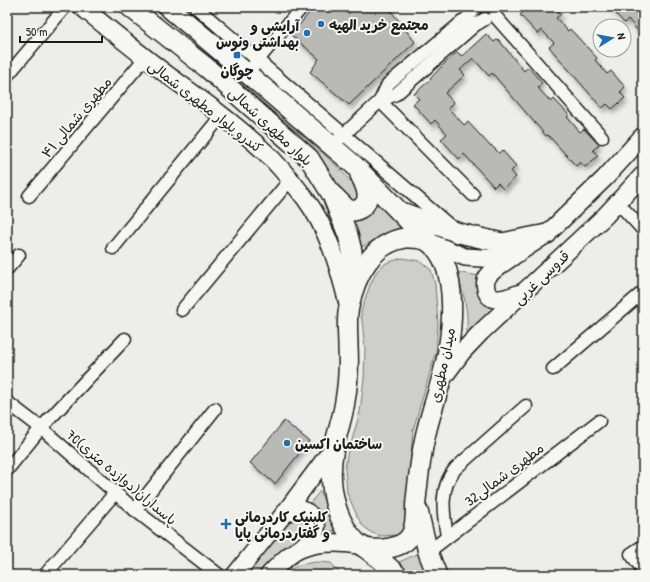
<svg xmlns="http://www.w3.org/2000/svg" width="650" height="582" font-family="'Patrick Hand','Playpen Sans Arabic',sans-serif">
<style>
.green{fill:#cececb;stroke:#757574}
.building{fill:#b9b9b6;stroke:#1c1c1c;filter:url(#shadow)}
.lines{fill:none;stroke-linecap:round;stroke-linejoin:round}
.street-casing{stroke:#1c1c1c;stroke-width:15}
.secondary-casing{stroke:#1c1c1c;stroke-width:20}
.primary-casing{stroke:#1c1c1c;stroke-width:22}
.street{stroke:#f6f6f2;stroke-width:12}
.secondary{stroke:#f6f6f2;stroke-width:17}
.primary{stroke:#f6f6f2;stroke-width:19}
.poi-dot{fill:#1f6fb2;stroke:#f6f6f2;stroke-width:1.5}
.labels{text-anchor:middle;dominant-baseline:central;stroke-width:4;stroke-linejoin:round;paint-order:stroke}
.poi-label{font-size:14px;font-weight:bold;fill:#1c1c1c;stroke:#f6f6f2;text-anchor:start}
.street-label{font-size:14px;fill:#1c1c1c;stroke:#f6f6f2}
</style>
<defs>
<filter id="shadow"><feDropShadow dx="2.5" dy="4.5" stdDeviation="2" flood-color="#0004"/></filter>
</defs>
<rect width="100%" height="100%" fill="#edede9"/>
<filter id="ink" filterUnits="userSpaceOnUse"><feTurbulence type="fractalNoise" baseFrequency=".025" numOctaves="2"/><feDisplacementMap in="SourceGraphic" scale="8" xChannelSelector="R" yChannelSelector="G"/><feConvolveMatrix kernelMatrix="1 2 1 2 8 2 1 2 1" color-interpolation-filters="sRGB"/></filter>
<g filter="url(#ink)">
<g class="green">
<path d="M139,7H147C194,46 241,84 288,124C305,138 353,176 360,196L355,205Z"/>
<polygon points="374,197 403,227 382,235 364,246 360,246 350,222 362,216"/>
<polygon points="402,258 420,261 431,270 435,284 438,323 436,352 413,430 411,454 408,516 402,531 396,535 381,536 372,533 363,526 358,518 347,493 345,468 347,455 352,440 360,412 364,378 365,349 361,312 365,299 370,285 377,271 386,263"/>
<path d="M456,272L480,276C473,293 478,302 495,308L466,334C470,313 463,291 456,272Z"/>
<path d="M320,491L337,531H324C326,518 320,511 308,506Z"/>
<polygon points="296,514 312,528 260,575 245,575 279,529"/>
<polygon points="421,552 430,575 406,575 397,563"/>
<polygon points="317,562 331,563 341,575 293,575 289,570 302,564"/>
</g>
<g class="building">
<polygon points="314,7 339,7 348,14 353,7 388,7 415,42 349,105 310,72 319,59 291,35"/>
<polygon points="529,7 555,7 561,14 556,18 568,31 570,29 597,58 595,60 607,74 611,71 625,87 620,92 625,98 612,109 607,104 602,108 549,47 554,43 542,30 538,34 520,15"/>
<polygon points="610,7 643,7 643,37 628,19 624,23"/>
<polygon points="486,34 494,42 498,39 524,71 528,67 542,83 538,88 551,102 554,99 569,115 567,117 580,132 584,129 599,145 593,150 598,156 585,167 580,162 576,166 548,135 546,136 492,73 489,76 473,58 460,70 465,75 445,93 454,103 448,108 464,125 468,122 490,146 491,145 499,153 502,150 516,166 511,171 516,177 503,189 498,183 494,187 464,154 459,159 441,139 447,134 435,120 431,124 413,104 419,99 414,94 431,79 430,79 442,66 457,52 462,56"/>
<polygon points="284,421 309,441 275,484 250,463"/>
</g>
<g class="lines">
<g class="street-casing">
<g id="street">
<polyline points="196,7 450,226"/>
<polyline points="495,16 602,137"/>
<polyline points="253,66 302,7"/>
<polyline points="7,76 65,7"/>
<polyline points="380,101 388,84 468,17 475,8"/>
<polyline points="380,101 473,195"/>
<polyline points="339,139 380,101 396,94 475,25 485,19"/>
<polyline points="29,196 145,58"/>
<polyline points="621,206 643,230"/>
<polyline points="113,248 222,115"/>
<polyline points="7,269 19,255"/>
<polyline points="182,310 290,180"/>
<polyline points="553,369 643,292"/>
<polyline points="7,402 41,428 135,510 219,575"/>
<polyline points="7,470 41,428 125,339"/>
<polyline points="135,510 215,409"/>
<path d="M447,536C443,513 439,487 456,468L526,406"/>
<polyline points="643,546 631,554 643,570"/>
<polyline points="428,552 599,421"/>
<polyline points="45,575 115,493"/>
</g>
</g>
<g class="secondary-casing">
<g id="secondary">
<path d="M82,7C109,29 137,52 165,73C199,98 234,123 265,152C278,164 294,184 305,198C328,229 339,267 348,304"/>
<polyline points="429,242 465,257 498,259 512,257 547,234 605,178 643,136"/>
<path d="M512,257C504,263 495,268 489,275C485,279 485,284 486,289C490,307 510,296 521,293"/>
<polyline points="442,379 462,352 481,332 605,216 643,175"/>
<path d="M284,514C297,508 306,507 314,520C316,523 317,526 316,529C315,537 306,543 300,549"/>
<polyline points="235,575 284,514 334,447"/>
<path d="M269,575C278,566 288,554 300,549C319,541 339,542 359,545"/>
</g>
</g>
<g class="primary-casing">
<g id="primary">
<polyline points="130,7 207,68 309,158 332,195 348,235 352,251 353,273 351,286"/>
<polyline points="168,7 255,80 354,165 429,242"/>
<path d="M334,196L347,209L354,211C374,205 367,188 360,175"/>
<polyline points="404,213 459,233 502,243 547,234"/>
<path d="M405,238C413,238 423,237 430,243C457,264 453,320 448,350C443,382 430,411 424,442C420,461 418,481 416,500C415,509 416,518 414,526C414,530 411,536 408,539C400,548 382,550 371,549C360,548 354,540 348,532C332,508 328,476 334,448C337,432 343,417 345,401C348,384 349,365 348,347C348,334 346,319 349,307C355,276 372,243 405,238Z"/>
<polyline points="418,511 428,552 437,575"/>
<polyline points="365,548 380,559 397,575"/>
</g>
</g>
<use href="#street" class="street"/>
<use href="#secondary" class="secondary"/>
<use href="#primary" class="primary"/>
</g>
</g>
<g class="poi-dot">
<circle cx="321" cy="24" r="4"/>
<circle cx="307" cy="33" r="4"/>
<rect x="233" y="51" width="8" height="8" rx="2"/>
<circle cx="287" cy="443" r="4"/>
<path d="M224 518h4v4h4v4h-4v4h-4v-4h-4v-4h4z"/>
</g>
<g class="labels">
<g class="poi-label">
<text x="329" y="24">مجتمع خرید الهیه</text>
<text x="299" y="25" text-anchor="end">آرایشی و<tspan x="299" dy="16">بهداشتی ونوس</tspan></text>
<text x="237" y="70" text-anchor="middle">چوگان</text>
<text x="295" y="443">ساختمان اکسین</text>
<text x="235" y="516">کلینیک کاردرمانی<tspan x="235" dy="16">و گفتاردرمانی پایا</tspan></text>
</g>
<g class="street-label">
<text transform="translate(206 106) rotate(38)">کندرو بلوار مطهری شمالی</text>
<text transform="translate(76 117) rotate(-50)">۴۱ مطهرى شمالى</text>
<text transform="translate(271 126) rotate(43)">بلوار مطهری شمالی</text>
<text transform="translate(541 277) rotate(-43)">قدوسی غربی</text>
<text transform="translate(442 365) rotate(-78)">میدان مطهری</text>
<text transform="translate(504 474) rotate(-37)">32مطهرى شمالى</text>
<text transform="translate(122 477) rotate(40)">70پاسداران(دوازده متری)</text>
</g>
</g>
<rect width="650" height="582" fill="none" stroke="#f6f6f2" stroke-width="24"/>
<rect x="12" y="12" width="626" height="558" fill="none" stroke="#1c1c1c" stroke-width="1.5" filter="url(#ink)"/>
<g transform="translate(612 38) rotate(79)"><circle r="19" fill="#f6f6f2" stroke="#9f9f9c"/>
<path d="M0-3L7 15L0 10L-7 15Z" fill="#1f6fb2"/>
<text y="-6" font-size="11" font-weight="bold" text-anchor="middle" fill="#1c1c1c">N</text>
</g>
<path d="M20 36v6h82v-6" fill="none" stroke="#1c1c1c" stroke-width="2"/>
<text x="26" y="36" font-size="12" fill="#1c1c1c" stroke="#f6f6f2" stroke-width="3" paint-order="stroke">50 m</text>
</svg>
